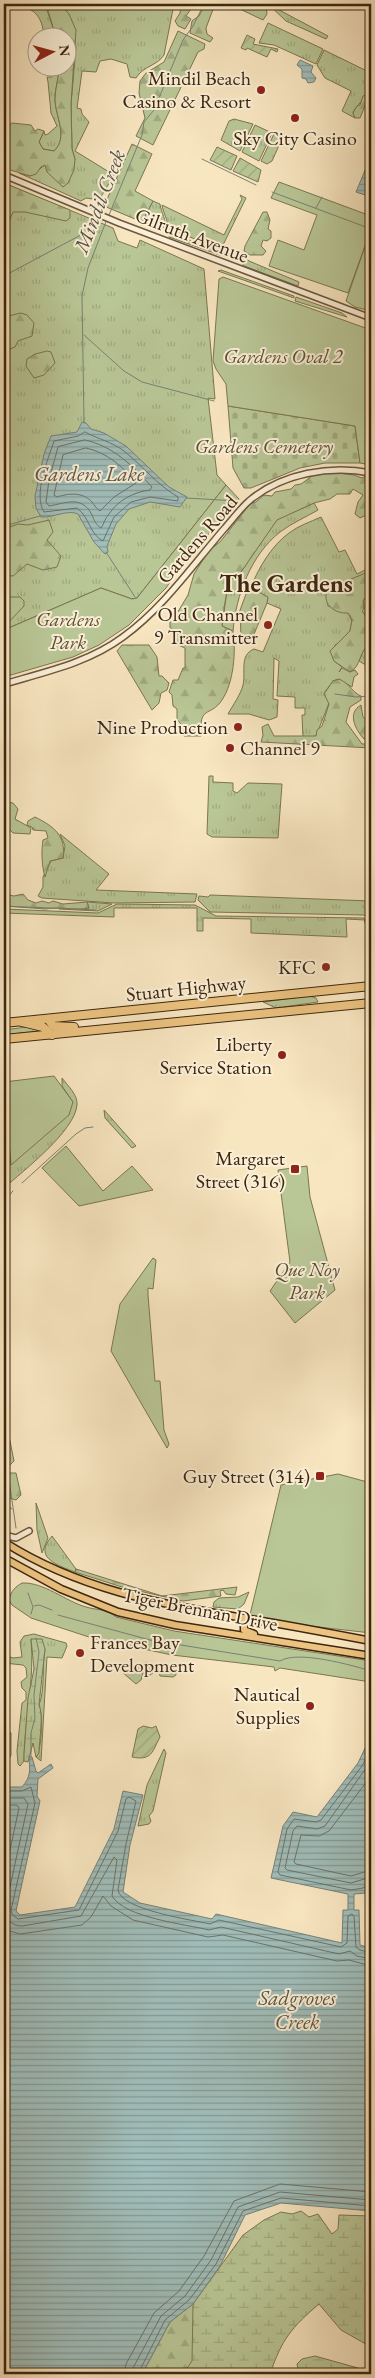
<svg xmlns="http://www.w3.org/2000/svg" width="375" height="2378" font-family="'EB Garamond',serif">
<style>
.grass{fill:url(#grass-tufts);stroke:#7b7652}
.forest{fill:url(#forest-firs);stroke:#7b7652}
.wetland{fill:url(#wetland-marsh);stroke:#7b7652}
.cemetery{fill:url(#cemetery-stones);stroke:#7b7652}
.park{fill:#b9c696;stroke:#7b7652}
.garden{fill:url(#garden-furrows);stroke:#7b7652}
.water{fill:url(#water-rules);stroke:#788176}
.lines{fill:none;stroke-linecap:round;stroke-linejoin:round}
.shore{stroke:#6e7265;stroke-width:1}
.stream{stroke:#788176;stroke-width:1}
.minor-casing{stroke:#6c563c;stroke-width:8}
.major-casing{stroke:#3d260f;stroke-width:9}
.highway-casing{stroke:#3d260f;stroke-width:10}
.minor{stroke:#faefd7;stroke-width:5}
.major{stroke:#ecc380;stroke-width:6}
.highway{stroke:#ecc380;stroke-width:8}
.poi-dot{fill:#8f2418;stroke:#faefd7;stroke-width:2}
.labels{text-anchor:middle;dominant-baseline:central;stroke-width:4;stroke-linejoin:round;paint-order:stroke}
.poi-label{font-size:20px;fill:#3d260f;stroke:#faefd7;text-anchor:end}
.street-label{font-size:20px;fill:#3d260f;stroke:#faefd7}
.park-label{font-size:20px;font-style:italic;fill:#5c4e31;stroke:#faefd7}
.water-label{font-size:21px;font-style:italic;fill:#5b5443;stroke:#faefd7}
.district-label{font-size:25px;font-weight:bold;fill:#3d260f;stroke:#faefd7}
</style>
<defs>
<pattern id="grass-tufts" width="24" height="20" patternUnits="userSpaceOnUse" patternTransform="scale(1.25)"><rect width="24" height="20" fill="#b9c696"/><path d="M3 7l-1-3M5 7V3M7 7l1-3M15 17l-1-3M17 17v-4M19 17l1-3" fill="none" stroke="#a0aa80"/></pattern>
<pattern id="forest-firs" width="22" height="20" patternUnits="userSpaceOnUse" patternTransform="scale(1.25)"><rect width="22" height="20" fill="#b9c696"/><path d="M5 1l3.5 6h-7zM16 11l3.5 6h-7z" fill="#a0aa80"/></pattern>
<pattern id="wetland-marsh" width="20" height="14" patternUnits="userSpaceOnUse" patternTransform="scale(1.25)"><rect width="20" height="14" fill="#b9c696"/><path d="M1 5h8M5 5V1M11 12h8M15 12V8" fill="none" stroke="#a0aa80"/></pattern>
<pattern id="cemetery-stones" width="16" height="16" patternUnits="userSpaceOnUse" patternTransform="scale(1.25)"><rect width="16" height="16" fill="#b9c696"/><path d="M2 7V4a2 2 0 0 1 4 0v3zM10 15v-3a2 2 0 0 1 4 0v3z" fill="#a0aa80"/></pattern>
<pattern id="garden-furrows" width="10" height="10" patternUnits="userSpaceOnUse" patternTransform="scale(1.25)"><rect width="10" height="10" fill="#b9c696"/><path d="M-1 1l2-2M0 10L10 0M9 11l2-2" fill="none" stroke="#a0aa80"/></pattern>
<pattern id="water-rules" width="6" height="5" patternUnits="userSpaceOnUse" patternTransform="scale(1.25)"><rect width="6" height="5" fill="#a0bebb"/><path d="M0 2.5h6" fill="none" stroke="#849a96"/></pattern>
</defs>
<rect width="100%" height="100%" fill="#f8e6c1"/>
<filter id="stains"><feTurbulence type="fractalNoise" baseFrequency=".004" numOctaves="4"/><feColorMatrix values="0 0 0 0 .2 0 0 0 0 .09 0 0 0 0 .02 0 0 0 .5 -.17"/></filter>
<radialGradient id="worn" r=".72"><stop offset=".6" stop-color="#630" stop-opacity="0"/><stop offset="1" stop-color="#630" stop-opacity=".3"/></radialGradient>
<g class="grass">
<path d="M21,4H45L56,37H44C43,21 37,8 20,7Z"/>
<path d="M60,4H174L164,55C157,66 143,66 136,78L130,77L127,64L111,59L100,61L96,72L82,71L77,108L81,109L82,114L89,122L75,151L114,175L99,200L86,198L81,201L19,173L30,176L45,165L60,181L75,159L72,149L71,104L76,47Z"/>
<polygon points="268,4 328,36 326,39 286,21"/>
<polygon points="268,23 323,49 316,64 274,45 259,43"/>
<polygon points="324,50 371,73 368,81 371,89 370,94 366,95 353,112 355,118 342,111 351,91 325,78 317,65"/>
<path d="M51,68H59C59,78 55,88 55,99C55,116 69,137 54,151L43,149L39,142L44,131L45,135L48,134L57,126L51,113L48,82L47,77H52Z"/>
<polygon points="234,119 253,124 240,151 221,140 229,121"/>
<polygon points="255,125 272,133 259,161 242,152"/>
<polygon points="274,134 280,136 281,141 272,161 267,164 261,161"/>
<polygon points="4,183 113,228 118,241 137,248 140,240 204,269 215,399 208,398 217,475 226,485 137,598 132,599 101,588 4,630"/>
<path d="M240,195L246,198L223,245L205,243L167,228C169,221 163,213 162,205L224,235L242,199Z"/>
<path d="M153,201L160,204C161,212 167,221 165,228L155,223L141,225Z"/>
<polygon points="171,233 204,246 229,248 225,254 220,255 169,237"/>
<polygon points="242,255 249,261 299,282 298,286 244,266 240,261"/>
<polygon points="221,270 294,296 294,298 218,271"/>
<polygon points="296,297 342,313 347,317 295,301"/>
<path d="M314,503L318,510C306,517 292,523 280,532C251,555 236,595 233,631L222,626L228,584L233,577L239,575L276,520Z"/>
<path d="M321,517L339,552L345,550L357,574L371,567V571L344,587H337L332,591L327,601L328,606L348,613L352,621L350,631C344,636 342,642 335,645L334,661L342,667L339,672L342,668L350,672L355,670L358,674L354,677L352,687L339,679L333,681L324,693L329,703L316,736L303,738L302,715H305V708H295V697L277,696L279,661L274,658L273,699L278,700L277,717L269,720L249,714H228C233,705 241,694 243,685C246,672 239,655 254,649L263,652L281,609L267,603V597L255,590L250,591C256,571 272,545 289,533C298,526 310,522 321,517Z"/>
<polygon points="368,595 371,596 371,624 362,611 364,609 363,600"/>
<polygon points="371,642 371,668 359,661 364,648"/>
<polygon points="209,776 213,776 213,782 233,783 233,791 237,793 248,783 282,784 278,838 212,837 207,834"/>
<polygon points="60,834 109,874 96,890 197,894 195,902 114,903 42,898 38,896 43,887 43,877 51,861 63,858 65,846"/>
<polygon points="210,895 371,901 371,932 369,929 368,918 364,915 210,912 198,900 199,896 208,897"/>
<polygon points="87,902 112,904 98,911 59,909 62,907 89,908"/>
<polygon points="117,904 195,905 216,916 364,918 367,931 371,934 371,938 367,937 365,920 346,919 347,937 251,933 251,919 203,918 203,931 197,931 197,908 114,908 114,917 4,913 4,909 98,913"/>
<polygon points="309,996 316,998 318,1002 276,1008 263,1002"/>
<polygon points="26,1027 37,1028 39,1031 4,1035 4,1030"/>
<path d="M62,1078C68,1086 78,1095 77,1105C75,1131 23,1171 4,1188V1097L11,1165L73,1102L62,1086Z"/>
<polygon points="104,1110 136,1146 132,1148 105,1118"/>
<polygon points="36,1503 48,1538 42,1553 37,1530"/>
<path d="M52,1536L76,1569L75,1572C67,1569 45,1562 45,1551C44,1546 49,1540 52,1536Z"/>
<polygon points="249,1592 244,1604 238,1609 213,1607 214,1602 219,1598 238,1597"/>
<path d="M34,1634L66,1643L67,1646L62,1658L47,1657L41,1761L36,1757C42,1749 43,1714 39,1705C45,1690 42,1667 45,1649L31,1639C35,1681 24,1720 24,1761L20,1766L18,1764L17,1751L22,1703L26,1700V1692L22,1688L21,1682L27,1677L26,1668L23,1665L4,1663V1655L13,1658L22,1657L20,1642L24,1636Z"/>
<polygon points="8,1731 11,1733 11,1755 8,1761 4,1763 4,1740"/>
<polygon points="164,1749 166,1753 153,1811 149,1816 151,1821 149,1824 138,1826 147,1785"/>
</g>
<g class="forest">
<path d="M46,4H60L69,14L76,30L71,104L72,149L75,159L74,170L68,183L63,187L47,172L45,165L41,167L36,174L30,176L4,168V128L12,123L31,125L35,131L38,129L44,131L39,142L43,149L54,151C69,137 55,116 55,99C55,88 59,78 59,68H68V38L56,37Z"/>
<polygon points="181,4 191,4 193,6 186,16 191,19 185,29 178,26 175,21 180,13"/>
<polygon points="205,4 215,4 206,28 207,34 213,38 210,42 190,33 192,21 199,16"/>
<polygon points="237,4 262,4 266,6 267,14 263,20 242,10"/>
<polygon points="178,31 205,44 204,49 198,52 153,145 136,136 145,118 139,93 140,81 146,73 164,62"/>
<polygon points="371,90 371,103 365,106 360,118 355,118 353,113 357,106 360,105 363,96 370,94"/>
<polygon points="132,144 152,154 135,191 153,201 142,222 104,206"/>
<polygon points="4,183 70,210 70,218 66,221 25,212 13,212 6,229 7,237 4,248"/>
<polygon points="263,212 267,212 270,220 268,229 271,231 271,238 267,241 263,240 261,246 266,251 263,255 250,255 244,251 245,246"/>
<polygon points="21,313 27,315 34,323 32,336 18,341 15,347 10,349 4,343 4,317"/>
<polygon points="47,351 51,352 55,363 44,375 34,378 26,366 27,359 35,354"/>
<path d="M331,472L354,475L362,478L371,473V504L368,508L371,513L360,518L355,514L358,502L363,495L353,489L350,494H337L330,499L314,503L277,520L239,575C234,577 232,578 229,582C227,586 222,622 222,626L233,631C236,651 234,682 222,700C210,718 199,704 201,736H184L183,727L177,719V709L173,706L172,695L169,692L173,680H178L183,668H185V648L176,644L170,628V621L176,615L188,595L194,574L209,550L220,542L250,504L256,502L264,495L272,496L275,492L291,489L295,485L301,484L312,476Z"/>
<polygon points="49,520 53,532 47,540 61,556 57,567 43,570 27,564 13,576 4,575 4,529 18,524 28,525"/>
<path d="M371,571V596L368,595L363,600L364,609L362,611L371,624V643C358,651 362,666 350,672L334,661L330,651L350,631L352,620L348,613C336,614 322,605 327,591L344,587L351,579Z"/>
<path d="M255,590L268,597L267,603L252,639L246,642C237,634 243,624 239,613L246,594Z"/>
<polygon points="8,597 20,597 24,601 24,606 4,627 4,598"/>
<polygon points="122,645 149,645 157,657 159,676 162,676 169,683 167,690 161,693 159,703 152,710 117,651"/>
<path d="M339,679C349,683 354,694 361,696V700L350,707L346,722L362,744H371V748L261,742L263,735L262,727L268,724L274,736H316L317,730L322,726L329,704L324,694L333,681Z"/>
<path d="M361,705L363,717L371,724V740L364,739C355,729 347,713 361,705Z"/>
<polygon points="4,796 7,802 13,803 18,809 15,819 31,828 30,834 13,833 9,829 7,817 4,817"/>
<path d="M35,817C55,827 66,836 63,858L50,861L45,877C42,867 41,852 43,840L48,838L46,831L33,830L32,827L27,825L28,821Z"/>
<path d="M4,894L14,896L23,894L28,900L36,903L42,901L49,903L53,901L63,904L87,902L89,908C75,911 60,906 46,909L4,906Z"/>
<polygon points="4,1473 16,1473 21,1495 16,1500 9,1498 7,1493 4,1493"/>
<polygon points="76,1569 162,1596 237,1587 235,1595 226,1594 223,1590 220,1591 221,1596 183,1601 122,1587 75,1572"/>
<polygon points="147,1662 153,1667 154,1672 149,1676 143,1673 141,1680 136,1684 122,1672 124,1666 136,1667"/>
<polygon points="168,1666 176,1668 176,1675 173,1677 160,1676 159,1670"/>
<polygon points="193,2304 223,2374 142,2374 170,2322"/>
</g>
<g class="wetland">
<polygon points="4,1424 10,1441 14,1461 10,1465 4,1465"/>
<path d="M31,1639H42L45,1649L39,1705C44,1716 39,1740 39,1753L36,1757L33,1743L28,1762L24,1761V1754L28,1698L34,1669Z"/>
<path d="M301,2211L309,2217L318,2214L332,2234L338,2229L339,2215L371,2216V2347L341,2330L319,2304C291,2328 282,2339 270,2374H183L192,2361L193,2304L243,2235L264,2220L281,2212L292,2214Z"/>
<polygon points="315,2356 358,2368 362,2374 299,2374 297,2364 302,2359"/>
</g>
<polygon class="cemetery" points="228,406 355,426 360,463 325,463 300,468 251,488 244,488 233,468"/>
<g class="park">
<polygon points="279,182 371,216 371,311 355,307 346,301 369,235 348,293 269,266 278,240 304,250 317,215 271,198"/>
<polygon points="223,277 371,330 371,465 360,463 355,426 228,406 226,384 216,369 213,361 219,279"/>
<polygon points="226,485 239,499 235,507 189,554 166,588 129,625 99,645 73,657 4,677 4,630 101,588 132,599 137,598"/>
<polygon points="54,1076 73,1102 69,1115 11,1165 4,1082"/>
<polygon points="66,1146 103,1191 132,1166 153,1190 79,1206 42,1168"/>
<polygon points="307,1166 310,1197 335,1290 295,1323 270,1291 290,1262 278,1170"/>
<polygon points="153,1258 156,1260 153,1289 148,1288 148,1295 155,1381 160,1381 164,1430 169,1444 167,1448 111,1351 120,1304"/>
<polygon points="338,1474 371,1483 371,1633 249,1619 281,1485"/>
<path d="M22,1583C44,1582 65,1601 86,1607C96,1610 108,1609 116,1617L174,1631L371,1661V1682L280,1668L275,1671L274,1667L172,1655L92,1638L31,1618L12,1605L9,1600C11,1591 15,1587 22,1583Z"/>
</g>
<g class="garden">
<polygon points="247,35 255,39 253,44 278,49 277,52 271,49 267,57 247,48 246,50 241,48"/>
<polygon points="217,147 237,156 231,170 210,160"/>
<polygon points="240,158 261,170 258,182 233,171"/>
<path d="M143,1726L152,1728L156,1726L160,1737C152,1752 152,1761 132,1757L138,1729Z"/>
</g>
<g class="water">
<polygon points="300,60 313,66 311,72 316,78 314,82 308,83 306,79 302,78 302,69 297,65"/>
<polygon points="368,163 371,164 371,197 356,192"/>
<path d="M82,422L86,423L91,429L104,433L126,446L169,487L187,497L180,507L150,502L129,509L116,524L107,546L108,552L105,554L94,542L78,514C68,509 53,518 41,517L36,508L35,496L44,454L51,436L77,432Z"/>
<path d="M367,1744H371V1886L366,1893L354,1894V1910H359L360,1945L371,1948V2211L281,2203L245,2215L220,2266L193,2304L170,2322L142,2374H4V1787H22C31,1777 30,1770 29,1757H32L36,1771L38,1773L51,1764L53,1768L38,1779L37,1796L40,1801L16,1911L20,1915L75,1907L114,1829L123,1791L143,1795L130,1845L123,1892L140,1903L212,1919L216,1914L342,1943L343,1910H348V1894L271,1878L283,1826L293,1812L317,1817L358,1763Z"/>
</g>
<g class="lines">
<g class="shore">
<path d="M85,432C98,439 112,442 124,451C144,467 156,484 178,497V501L150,497L131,502L114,517L103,541C90,535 89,516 77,508L44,512C33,494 48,460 54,441L78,436Z"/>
<path d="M85,440C113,446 133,466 152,487L150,490C134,492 118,500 109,514C105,518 104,524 101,528C96,525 94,520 92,515C82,495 66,503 49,506L46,502L49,480L58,447Z"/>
<path d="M86,448C106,452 124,467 136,483L114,497L100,511C97,509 95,506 92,502C83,492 69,493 57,497L54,495L63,455Z"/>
<polyline points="371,1749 362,1766 321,1820 316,1822 294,1819 287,1829 278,1872 280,1875 351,1890 363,1888 371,1883"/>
<polyline points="371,1761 325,1826 317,1829 297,1826 293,1831 285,1868 287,1870 351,1883 371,1877"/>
<polyline points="371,1776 329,1831 319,1836 301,1835 294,1862 296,1864 351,1876 371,1870"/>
<path d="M4,1791H22L31,1787L35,1803L11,1910L12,1914L18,1919L79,1910L118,1831L126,1799L129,1797L136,1801L126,1844L118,1890C121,1910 193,1920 210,1924L219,1920L341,1947L347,1943L348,1916L352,1914L354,1916L356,1947L360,1950L371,1953"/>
<path d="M4,1798H24L28,1804L5,1910C5,1919 12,1926 22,1926L81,1916L114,1857L117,1860L112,1896C125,1918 185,1924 209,1930L221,1927L339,1954L350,1951L357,1956L371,1959"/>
<polyline points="4,1805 17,1805 19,1808 4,1878"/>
<polyline points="4,1926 10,1931 20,1934 82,1925 91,1917 103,1896 111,1906 133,1920 208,1937 223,1935 337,1961 349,1960 371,1966"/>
<polyline points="124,2374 126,2364 154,2313 179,2291 204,2256 234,2201 280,2184 371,2192"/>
<polyline points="132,2374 133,2368 161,2316 185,2296 211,2260 238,2207 280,2192 371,2200"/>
<polyline points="138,2374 165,2320 189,2300 216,2264 243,2211 281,2198 371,2206"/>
</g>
<g class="stream">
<polyline points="202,159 256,185"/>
<polyline points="272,192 371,229"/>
<polyline points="316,208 322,197"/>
<polyline points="109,215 142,135 144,122 154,110 183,40 193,26 204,4"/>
<polyline points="4,276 92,229"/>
<polyline points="366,295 371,285"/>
<polyline points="84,335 124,371 142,382 214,401"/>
<polyline points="84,423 82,296 88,268 107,219"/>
<polyline points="186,498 238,501"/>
<polyline points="4,526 40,516"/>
<polyline points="106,552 135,597"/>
<polyline points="371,693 368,713 371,722"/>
<polyline points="335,694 356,697 369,696"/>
<polyline points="4,906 96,910"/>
<polyline points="22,1183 76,1134 85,1128 93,1127"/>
<polyline points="4,1201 13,1191"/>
<polyline points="4,1447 8,1461"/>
<polyline points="8,1473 16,1528"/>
<polyline points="4,1504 12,1509"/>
<polyline points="28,1593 33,1607 31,1614"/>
<polyline points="34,1606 39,1605 52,1610"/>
<path d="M58,1615L150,1640L280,1661C298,1650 351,1665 371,1671"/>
<polyline points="31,1757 31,1733 35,1718 34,1695 39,1652 36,1638"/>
</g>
<g class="minor-casing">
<g id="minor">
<polyline points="4,175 119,223 371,318"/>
<path d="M4,684C45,672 88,663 123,637C163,608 192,566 224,529C232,520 240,509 249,501C282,473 331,465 371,473"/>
<polyline points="4,1535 16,1538 29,1531"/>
</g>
</g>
<g class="major-casing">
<g id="major">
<path d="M4,1542C78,1589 159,1604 244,1618C287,1625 329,1633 371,1641"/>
<polyline points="4,1558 61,1589 118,1612 175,1625 371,1656"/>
<polyline points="244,1618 244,1630 254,1634"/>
</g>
</g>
<g class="highway-casing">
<g id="highway">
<polyline points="48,1019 53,1026 74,1027"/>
<polyline points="22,1022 43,1027 52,1035"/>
<polyline points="4,1023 371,986"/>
<polyline points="4,1039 371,1003"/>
</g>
</g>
<use href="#minor" class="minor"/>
<use href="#major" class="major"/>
<use href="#highway" class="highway"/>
</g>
<g class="poi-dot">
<circle cx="261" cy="90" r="5"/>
<circle cx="295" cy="118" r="5"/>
<circle cx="268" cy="625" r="5"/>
<circle cx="238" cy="727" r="5"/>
<circle cx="230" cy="748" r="5"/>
<circle cx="326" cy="967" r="5"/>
<circle cx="282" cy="1055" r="5"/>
<rect x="290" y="1164" width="10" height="10" rx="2.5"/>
<rect x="315" y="1471" width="10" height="10" rx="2.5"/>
<circle cx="80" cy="1653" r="5"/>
<circle cx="310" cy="1706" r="5"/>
</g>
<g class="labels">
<g class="poi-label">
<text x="251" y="78">Mindil Beach<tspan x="251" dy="23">Casino &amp; Resort</tspan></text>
<text x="295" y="138" text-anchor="middle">Sky City Casino</text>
<text x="258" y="614">Old Channel<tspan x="258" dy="23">9 Transmitter</tspan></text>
<text x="228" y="727">Nine Production</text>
<text x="240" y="748" text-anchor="start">Channel 9</text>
<text x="316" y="967">KFC</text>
<text x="272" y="1044">Liberty<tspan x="272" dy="23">Service Station</tspan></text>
<text x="285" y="1158">Margaret<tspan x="285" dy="23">Street (316)</tspan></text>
<text x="310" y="1476">Guy Street (314)</text>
<text x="90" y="1642" text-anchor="start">Frances Bay<tspan x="90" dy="23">Development</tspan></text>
<text x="300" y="1694">Nautical<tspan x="300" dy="23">Supplies</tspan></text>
</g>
<g class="street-label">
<text transform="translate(192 235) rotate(21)">Gilruth Avenue</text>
<text transform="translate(197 539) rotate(-49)">Gardens Road</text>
<text transform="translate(186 988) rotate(-6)">Stuart Highway</text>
<text transform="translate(200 1609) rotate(11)">Tiger Brennan Drive</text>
</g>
<g class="park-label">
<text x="283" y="356">Gardens Oval 2</text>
<text x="264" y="446">Gardens Cemetery</text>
<text x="68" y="619">Gardens<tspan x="68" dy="23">Park</tspan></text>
<text x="307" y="1269">Que Noy<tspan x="307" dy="23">Park</tspan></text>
</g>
<g class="water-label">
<text transform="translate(99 201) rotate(-69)">Mindil Creek</text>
<text x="89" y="473">Gardens Lake</text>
<text x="297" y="1997">Sadgroves<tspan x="297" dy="24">Creek</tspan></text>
</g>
<g class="district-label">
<text x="286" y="583">The Gardens</text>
</g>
</g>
<rect width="375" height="2378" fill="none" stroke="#f8e6c1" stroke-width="20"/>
<rect x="5" y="5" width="365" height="2368" fill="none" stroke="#3d260f" stroke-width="2.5"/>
<rect x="10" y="10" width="355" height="2358" fill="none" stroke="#3d260f"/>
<g transform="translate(52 52) rotate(84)"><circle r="24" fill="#faefd7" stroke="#ae9f87"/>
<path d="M0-4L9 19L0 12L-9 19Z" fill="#8f2418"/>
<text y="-8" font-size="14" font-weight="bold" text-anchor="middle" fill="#3d260f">N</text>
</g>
<rect width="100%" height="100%" filter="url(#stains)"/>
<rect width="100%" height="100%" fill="url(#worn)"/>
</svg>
